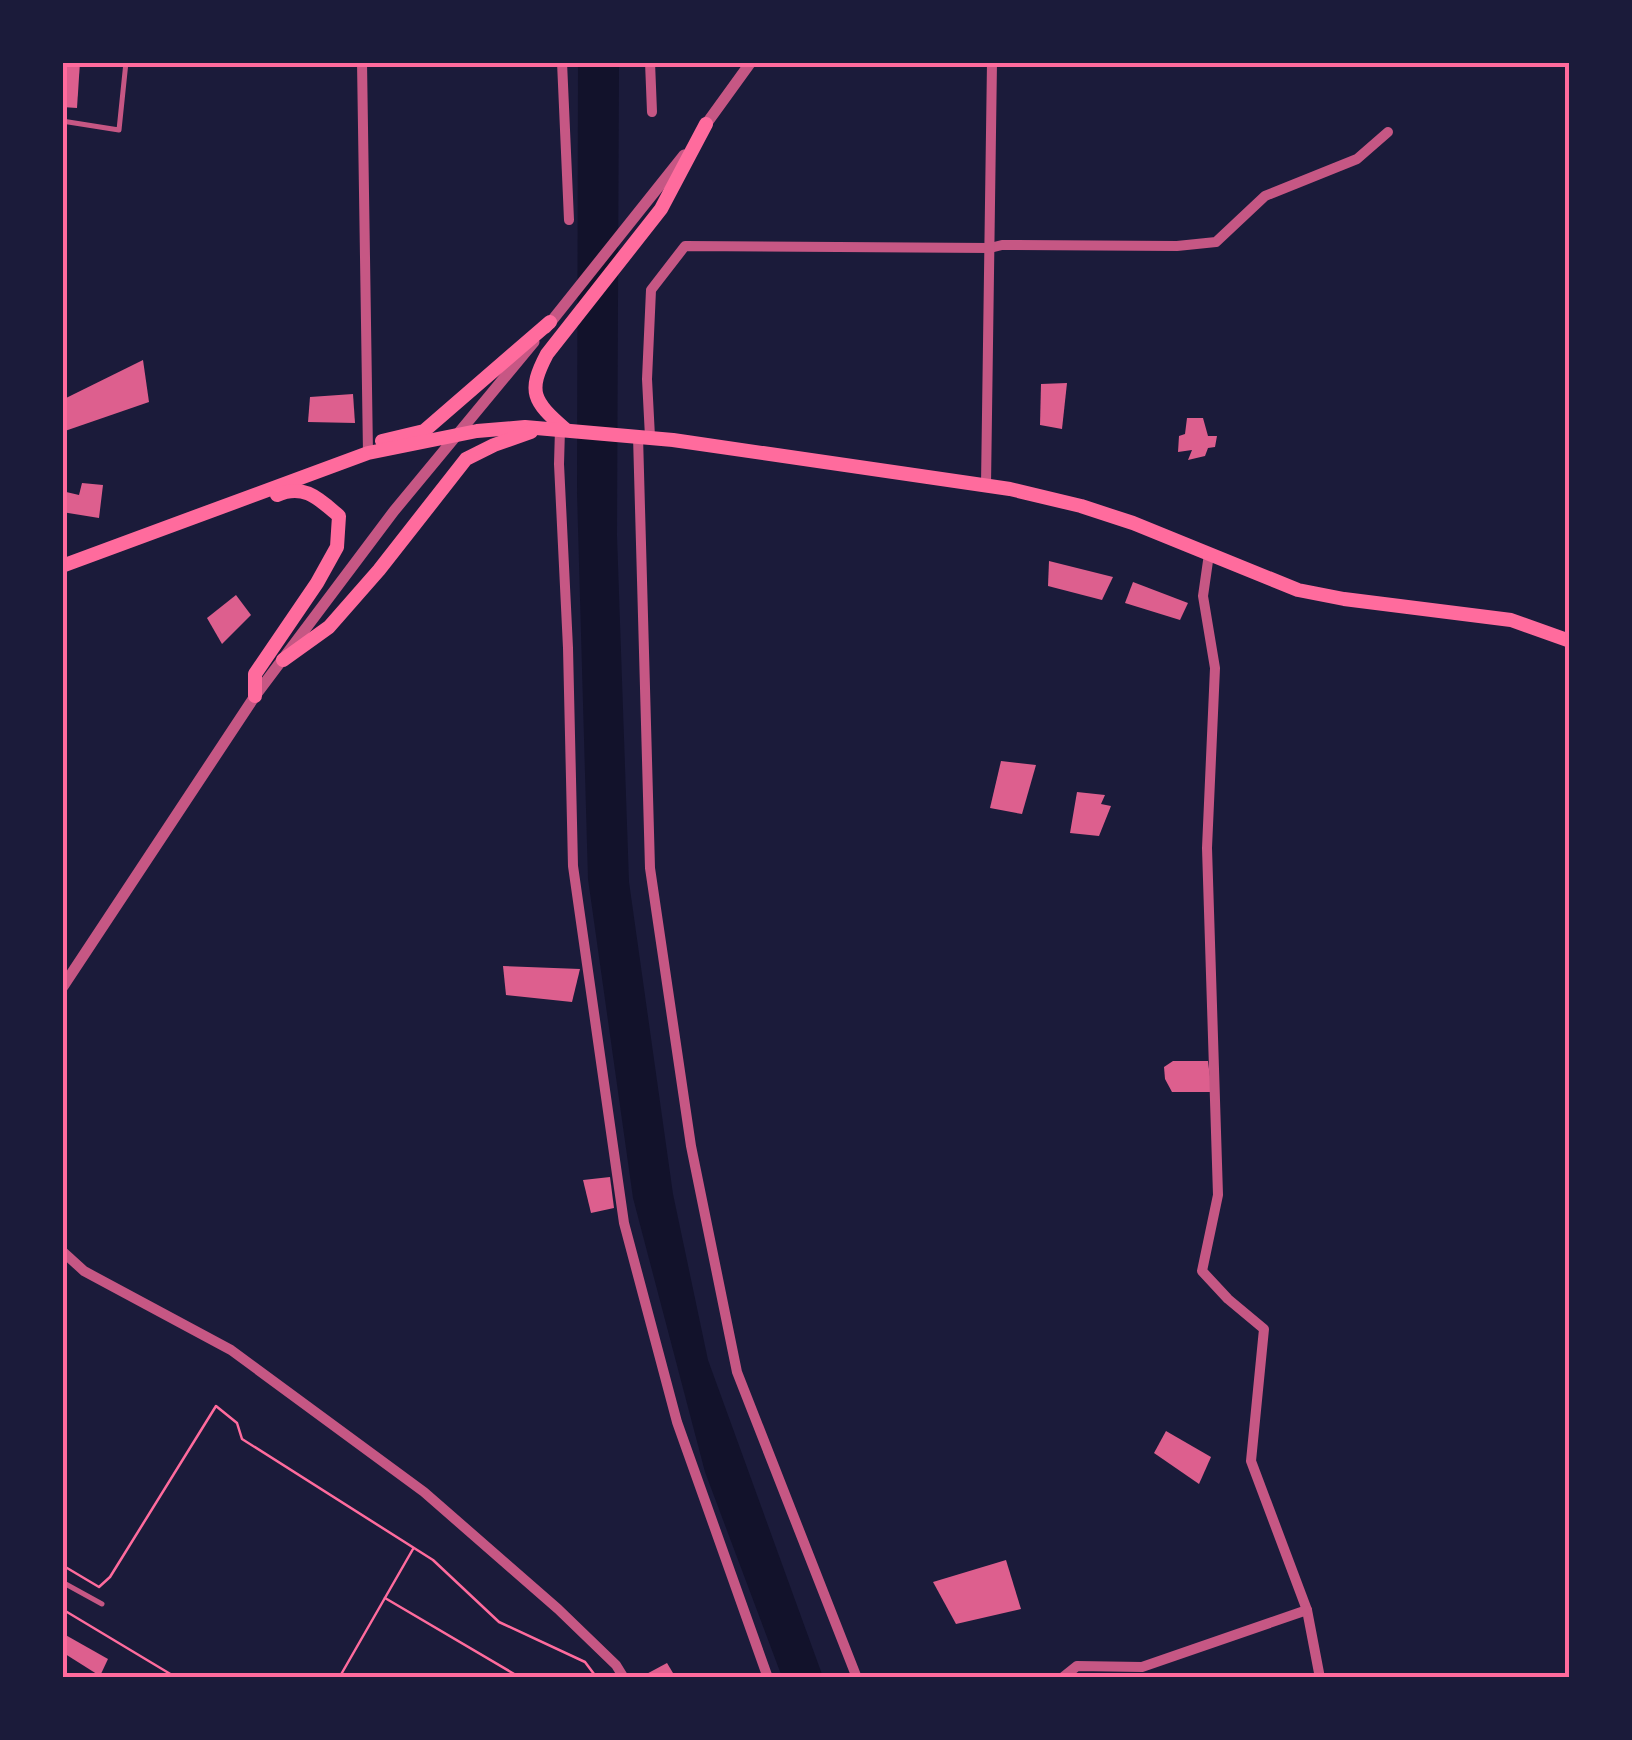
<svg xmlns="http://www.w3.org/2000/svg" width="1632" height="1740" font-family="Barlow,sans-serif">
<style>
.water{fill:#12122b}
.building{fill:#dd5f8e}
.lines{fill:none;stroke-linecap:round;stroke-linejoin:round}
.path{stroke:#ff6b9d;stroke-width:2.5}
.service{stroke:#c65784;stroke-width:5}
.minor{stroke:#c65784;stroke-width:10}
.tertiary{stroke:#c65784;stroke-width:11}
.secondary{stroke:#ff6b9d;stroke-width:14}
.neatline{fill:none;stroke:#ff6b9d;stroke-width:4}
</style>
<rect width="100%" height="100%" fill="#1b1b3a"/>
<polygon class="water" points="578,63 619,63 617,536 629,882 673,1194 708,1360 823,1677 782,1677 705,1472 633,1198 588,879 577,493"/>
<g class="building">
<polygon points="62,62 80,62 77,108 62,107"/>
<polygon points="143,360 149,402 62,432 62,400"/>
<polygon points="1067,383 1062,429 1040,425 1041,384"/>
<polygon points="353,394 355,423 308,422 310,397"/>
<polygon points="1187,418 1203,418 1208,436 1217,436 1215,447 1208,448 1205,456 1188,460 1192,450 1178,452 1179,436 1185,434"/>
<polygon points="82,483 103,485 99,518 62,512 62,491 79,495"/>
<polygon points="1049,561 1113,577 1102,600 1048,586"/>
<polygon points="1133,582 1188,603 1180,620 1125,603"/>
<polygon points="236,595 251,615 222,644 207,618"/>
<polygon points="1001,761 1036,765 1022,814 990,808"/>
<polygon points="1077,792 1105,795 1101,804 1111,806 1099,836 1070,833"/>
<polygon points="503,966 580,969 572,1002 506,995"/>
<polygon points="1173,1061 1208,1061 1212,1092 1172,1092 1165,1079 1164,1067"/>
<polygon points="610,1177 614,1208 591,1213 583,1180"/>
<polygon points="1166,1431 1211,1457 1199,1484 1154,1453"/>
<polygon points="1006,1560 1021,1609 956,1624 933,1582"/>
<polygon points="62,1633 108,1659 100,1676 62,1652"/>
<polygon points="667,1663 676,1678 639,1678"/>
</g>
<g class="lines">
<g class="path">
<polyline points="62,1565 99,1587 110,1577 216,1406 237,1423 242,1439 433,1560 499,1622 585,1662 597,1678"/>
<polyline points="385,1598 521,1678"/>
<polyline points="62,1609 177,1678"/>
<polyline points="339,1678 413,1549"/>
</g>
<g class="service">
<polyline points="62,121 119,130 126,62"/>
<polyline points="62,1582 102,1604"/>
</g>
<g class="minor">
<polyline points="362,62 368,453"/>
<polyline points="562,62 569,220"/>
<polyline points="650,62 652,112"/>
<polyline points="560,429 559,464 568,648 573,866 624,1223 677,1422 768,1678"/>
<polyline points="638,436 650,868 691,1146 737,1372 857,1678"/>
<polyline points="650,437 647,379 651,290 685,246 990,248 1002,245 1177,246 1216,242 1265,196 1357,159 1388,132"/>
<polyline points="986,485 992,62"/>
<polyline points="1209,554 1203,596 1215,668 1207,848 1218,1195 1202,1271 1228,1299 1264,1329 1251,1461 1307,1610 1320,1678"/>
<polyline points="62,1251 84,1271 231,1350 424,1492 558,1609 616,1665 624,1678"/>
<polyline points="1062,1678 1077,1666 1142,1667 1307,1610"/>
</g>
<g class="tertiary">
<polyline points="704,127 751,62"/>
<polyline points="546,328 684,155"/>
<polyline points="62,988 255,696 394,511 534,342"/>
</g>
<g class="secondary">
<path d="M565,429C533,401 527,392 547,354L661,209L706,124"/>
<polyline points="382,441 424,431 550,322"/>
<polyline points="62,566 368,453 477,431 525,427 673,440 1010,489 1081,506 1133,523 1298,590 1344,599 1511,620 1570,641"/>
<polyline points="283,660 329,627 379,570 466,459 494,445 531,432"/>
<path d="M255,696V674L317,583L337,547L339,516C319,499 304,483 277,495"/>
</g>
</g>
<rect width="1632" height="1740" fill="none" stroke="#1b1b3a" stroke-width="130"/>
<rect x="65" y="65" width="1502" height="1610" class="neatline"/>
</svg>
